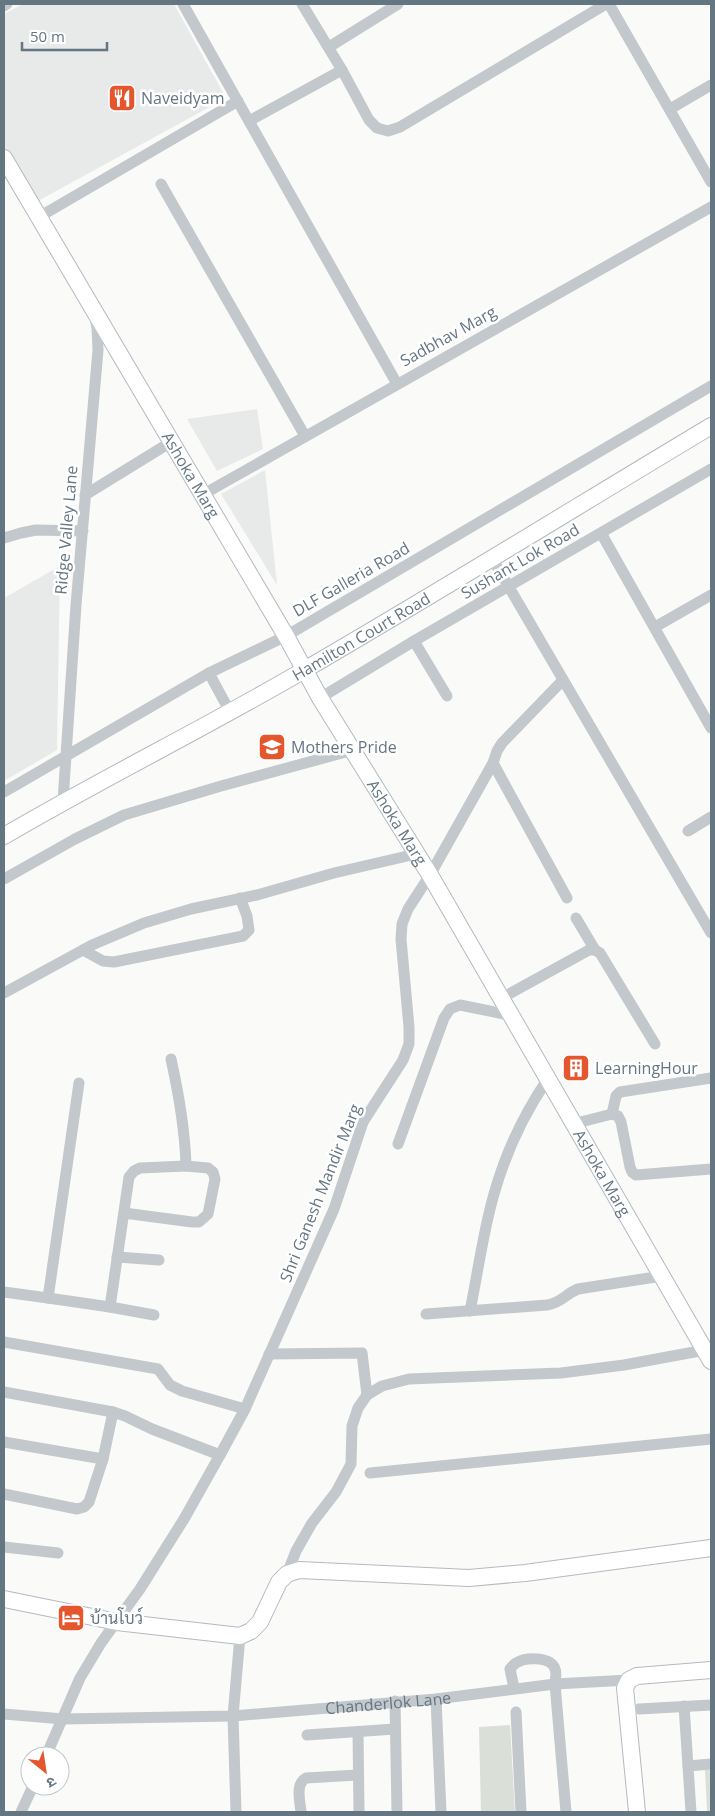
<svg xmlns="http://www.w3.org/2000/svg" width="715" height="1816" font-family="'Open Sans','Noto Sans Devanagari',Sarabun,sans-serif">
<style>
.built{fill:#e8e9e9}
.green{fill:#dadfd7}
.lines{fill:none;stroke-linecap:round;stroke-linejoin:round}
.secondary-casing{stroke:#b3babf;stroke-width:18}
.street{stroke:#c3c8cc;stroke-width:11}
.secondary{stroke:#fff;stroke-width:16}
.labels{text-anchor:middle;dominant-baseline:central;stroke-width:5;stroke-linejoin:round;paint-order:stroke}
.poi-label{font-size:16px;fill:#657683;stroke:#fff;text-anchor:start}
.street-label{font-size:16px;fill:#657683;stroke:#fff}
</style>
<rect width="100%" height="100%" fill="#fafaf8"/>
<g class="built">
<polygon points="23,4 174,4 226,98 38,201 4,146 4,14"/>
<polygon points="257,409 263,449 217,471 187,419"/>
<polygon points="265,470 277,585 221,494"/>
<polygon points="60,566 57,750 4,781 4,598"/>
</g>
<g class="green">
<polygon points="510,1725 515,1812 481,1812 479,1727"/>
<polygon points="705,1770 711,1770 711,1811 707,1811"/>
</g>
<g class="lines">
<g class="secondary-casing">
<g id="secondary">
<path id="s2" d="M4,158L286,636L320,698L430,875L711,1361"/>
<path id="s3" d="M4,836C103,778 207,727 306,669C442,590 576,507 711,426"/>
<polyline points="4,1599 117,1622 240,1636 251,1631 260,1622 279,1582 287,1574 299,1570 469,1578 525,1573 711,1548"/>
<polyline points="637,1812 625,1688 629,1680 637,1676 711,1670"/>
</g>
</g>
<g class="street">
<polyline points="183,4 397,384"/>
<polyline points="302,4 342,70 369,120 377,128 388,131 400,127 606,4"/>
<polyline points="609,4 711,182"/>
<polyline points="4,6 7,4"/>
<polyline points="329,47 398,4"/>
<polyline points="670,109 711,85"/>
<polyline points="249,121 342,70"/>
<polyline points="161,184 305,436"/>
<polyline points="39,217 238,101"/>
<polyline points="85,495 171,442"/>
<polyline points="202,495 711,207"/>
<polyline points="601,533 711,728"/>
<polyline points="4,538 21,533 36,530 83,531"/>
<polyline points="492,558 711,933"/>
<polyline points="655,627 711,595"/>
<polyline points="414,641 447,696"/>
<polyline points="209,673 230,712"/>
<polyline points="563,680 502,743 497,751 493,763 567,898"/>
<polyline points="320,698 414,641 711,469"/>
<polyline points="4,792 209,673 286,636 711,386"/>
<polyline points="63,801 76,605 98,350 97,328 95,317"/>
<polyline points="688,831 711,817"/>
<polyline points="4,879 75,839 124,815 221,786 353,750"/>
<polyline points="576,918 595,950"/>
<polyline points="83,950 103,961 114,962 243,936 249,930 247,916 240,898"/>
<polyline points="4,993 92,945 144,923 191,909 257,895 334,873 416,854"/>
<polyline points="500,999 589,950 595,950 600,953 655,1044"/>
<polyline points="612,1114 616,1096 620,1092 711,1078"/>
<polyline points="573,1124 612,1114 618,1116 621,1122 630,1167 632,1172 636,1175 711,1169"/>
<polyline points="398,1144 444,1018 450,1009 460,1005 509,1015"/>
<path d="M124,1213L192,1222H199L208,1214L215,1179L213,1172L208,1168L186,1166C185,1129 179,1095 171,1059"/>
<polyline points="117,1257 159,1260"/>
<polyline points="4,1292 48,1298 79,1083"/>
<polyline points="48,1298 110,1307 129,1177 134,1171 140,1168 186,1166"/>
<polyline points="110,1307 154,1315"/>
<path d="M470,1311C478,1272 483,1232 494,1194C505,1155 524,1114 547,1080"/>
<path d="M426,1314L547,1305C563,1302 565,1294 578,1289L662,1276"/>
<polyline points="4,1342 158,1369 170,1385 182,1391 245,1409"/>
<polyline points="269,1354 362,1353 367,1395"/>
<polyline points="4,1392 113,1412 125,1416 152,1429 220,1455 245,1409 334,1209 363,1122 403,1060 409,1044 409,1027 401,939 402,924 408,909 430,875 493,763"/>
<polyline points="4,1442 103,1459 113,1412"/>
<polyline points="370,1473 711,1439"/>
<polyline points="4,1494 77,1509 84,1507 89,1502 103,1459"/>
<polyline points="4,1547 58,1553"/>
<polyline points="287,1574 296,1551 312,1523 336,1492 351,1464 352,1426 358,1408 367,1395 382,1386 409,1379 561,1373 624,1365 705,1350"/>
<path d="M514,1688L510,1669C511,1668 514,1664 516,1663C525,1657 551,1656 555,1669C557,1673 555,1680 555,1684L566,1812"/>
<polyline points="436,1699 441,1812"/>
<polyline points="395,1701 397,1812"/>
<polyline points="684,1706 688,1766"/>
<polyline points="639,1709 711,1705"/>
<polyline points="516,1712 521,1812"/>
<path id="s1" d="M4,1714L63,1719L233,1716L436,1699L555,1684L629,1680"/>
<polyline points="358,1732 359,1812"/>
<polyline points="307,1735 395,1729"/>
<polyline points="46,1756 80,1678 101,1643 140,1589 184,1519 220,1455"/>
<polyline points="21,1812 33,1786"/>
<polyline points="236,1812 233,1716 240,1636"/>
<path d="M301,1812C300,1801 295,1784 306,1778L358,1775"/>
<polyline points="691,1812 688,1766 711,1764"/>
</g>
<use href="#secondary" class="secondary"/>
</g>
<defs>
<g id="restaurant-square" transform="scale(1.4375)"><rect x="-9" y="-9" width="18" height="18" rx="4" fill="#e4572e" stroke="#fff"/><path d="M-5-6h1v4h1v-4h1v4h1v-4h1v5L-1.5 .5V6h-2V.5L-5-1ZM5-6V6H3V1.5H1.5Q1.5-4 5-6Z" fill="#fff"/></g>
<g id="school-square" transform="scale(1.4375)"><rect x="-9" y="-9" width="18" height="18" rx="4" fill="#e4572e" stroke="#fff"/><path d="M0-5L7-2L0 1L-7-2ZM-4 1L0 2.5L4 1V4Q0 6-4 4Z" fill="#fff"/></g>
<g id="building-square" transform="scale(1.4375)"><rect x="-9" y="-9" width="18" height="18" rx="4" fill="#e4572e" stroke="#fff"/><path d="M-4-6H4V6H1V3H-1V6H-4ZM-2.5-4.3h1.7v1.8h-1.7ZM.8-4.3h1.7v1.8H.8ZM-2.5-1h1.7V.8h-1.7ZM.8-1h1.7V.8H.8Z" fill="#fff"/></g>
<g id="hotel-square" transform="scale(1.4375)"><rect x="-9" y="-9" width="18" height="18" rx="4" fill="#e4572e" stroke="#fff"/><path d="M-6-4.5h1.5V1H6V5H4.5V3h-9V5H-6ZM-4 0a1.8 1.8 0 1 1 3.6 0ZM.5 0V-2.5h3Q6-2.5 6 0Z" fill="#fff"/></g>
</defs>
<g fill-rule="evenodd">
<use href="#restaurant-square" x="122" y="98"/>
<use href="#school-square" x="272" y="747"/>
<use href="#building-square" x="576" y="1068"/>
<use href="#hotel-square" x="71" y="1618"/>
</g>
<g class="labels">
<g class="poi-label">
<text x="141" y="98">Naveidyam</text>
<text x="291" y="747">Mothers Pride</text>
<text x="595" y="1068">LearningHour</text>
<text x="90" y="1618">บ้านโบว์</text>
</g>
<g class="street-label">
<text transform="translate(448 336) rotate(-29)">Sadbhav Marg</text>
<text stroke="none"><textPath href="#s2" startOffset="368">Ashoka Marg</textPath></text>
<text transform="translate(66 530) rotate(-85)">Ridge Valley Lane</text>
<text transform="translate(520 561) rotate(-30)">Sushant Lok Road</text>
<text transform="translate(351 579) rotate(-30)">DLF Galleria Road</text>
<text stroke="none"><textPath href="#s3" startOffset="409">Hamilton Court Road</textPath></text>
<text stroke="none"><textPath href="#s2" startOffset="772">Ashoka Marg</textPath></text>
<text stroke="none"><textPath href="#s2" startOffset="1178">Ashoka Marg</textPath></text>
<text transform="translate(320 1193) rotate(-68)">Shri Ganesh Mandir Marg</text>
<text stroke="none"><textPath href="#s1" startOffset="385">Chanderlok Lane</textPath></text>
</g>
</g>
<rect width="715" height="1816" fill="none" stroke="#657683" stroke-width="10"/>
<g transform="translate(45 1771) rotate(150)"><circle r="24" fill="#ffffff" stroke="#c1c8cd"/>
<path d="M0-4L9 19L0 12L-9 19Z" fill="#e4572e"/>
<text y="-8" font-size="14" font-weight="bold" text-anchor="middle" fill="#657683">उ</text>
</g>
<path d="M22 42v8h85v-8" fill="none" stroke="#657683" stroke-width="2.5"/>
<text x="30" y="42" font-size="15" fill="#657683" stroke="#ffffff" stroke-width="4" paint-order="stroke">50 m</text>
</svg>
